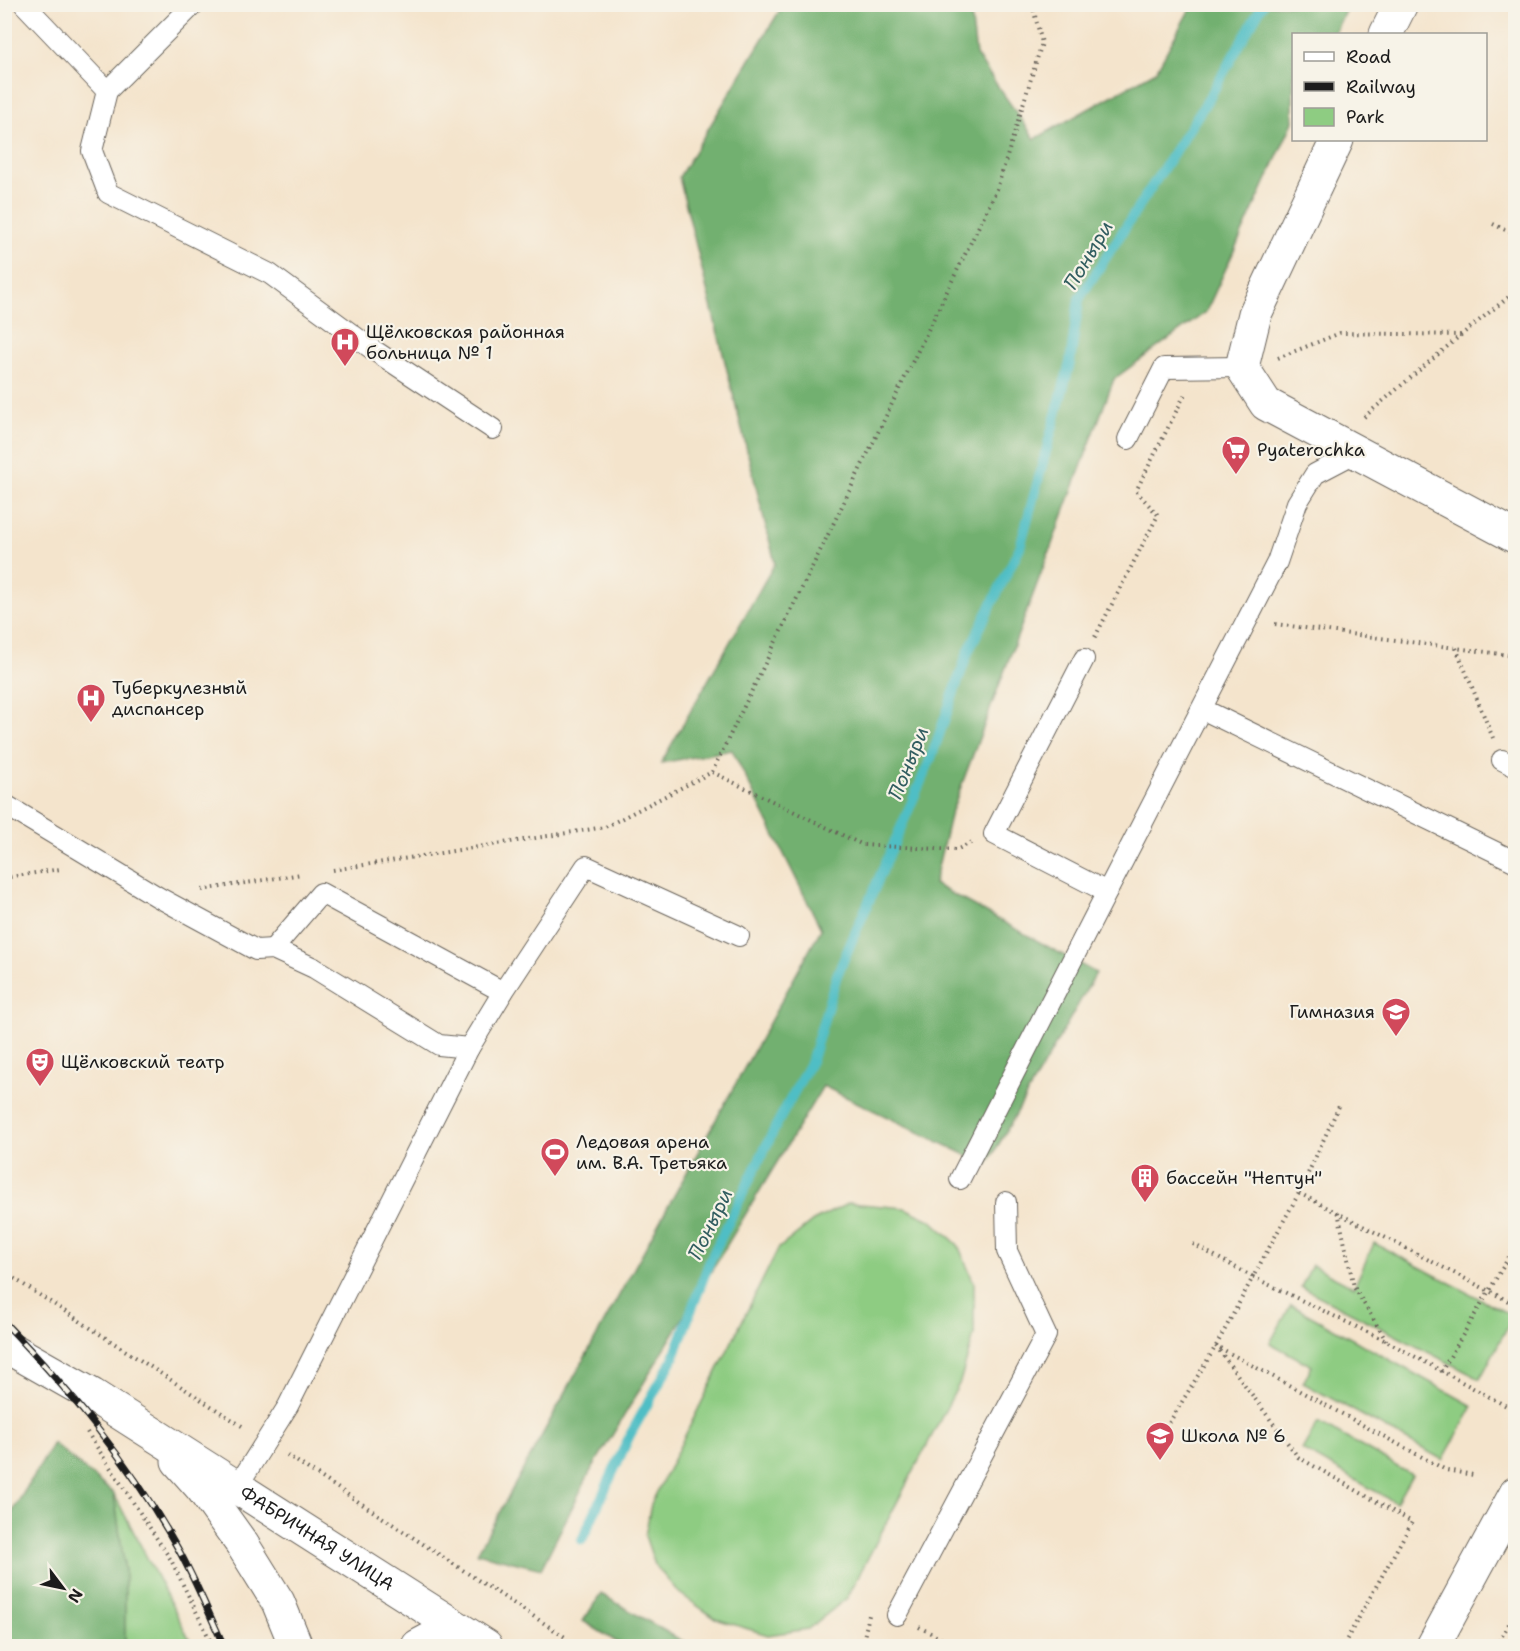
<svg xmlns="http://www.w3.org/2000/svg" width="1520" height="1651" font-family="'Shantell Sans',sans-serif">
<style>
.green{fill:#8ecc82;stroke:#55744f;stroke-width:1.5}
.forest{fill:#72b070;stroke:#476646;stroke-width:1.5}
.lines{fill:none;stroke-linecap:round;stroke-linejoin:round}
.stream{stroke:#50bec5;stroke-width:10}
.service-casing{stroke:#68625a;stroke-width:22}
.minor-casing{stroke:#68625a;stroke-width:35}
.tertiary-casing{stroke:#68625a;stroke-width:35}
.path{stroke:#68625a;stroke-width:4;stroke-dasharray:1.5 4.5;stroke-linecap:butt}
.service{stroke:#fff;stroke-width:20}
.minor{stroke:#fff;stroke-width:33}
.tertiary{stroke:#fff;stroke-width:33}
.rail-casing{stroke:#1c1c1c;stroke-width:7}
.rail{stroke:#f7f3e8;stroke-width:4.5;stroke-dasharray:14;stroke-linecap:butt}
.labels{text-anchor:middle;dominant-baseline:central;stroke-width:4.5;stroke-linejoin:round;paint-order:stroke}
.poi-label{font-size:18px;fill:#1c1c1c;stroke:#f7f3e8;text-anchor:start}
.street-label{font-size:18px;fill:#1c1c1c;stroke:#f7f3e8}
.water-label{font-size:20px;font-style:italic;fill:#315d60;stroke:#f7f3e8}
</style>
<rect width="100%" height="100%" fill="#f7f3e8"/>
<filter id="ink" filterUnits="userSpaceOnUse"><feTurbulence type="fractalNoise" baseFrequency=".0167" numOctaves="2"/><feDisplacementMap in="SourceGraphic" scale="12" xChannelSelector="R" yChannelSelector="G"/><feConvolveMatrix kernelMatrix="1 2 1 2 8 2 1 2 1" color-interpolation-filters="sRGB"/></filter>
<filter id="wash" filterUnits="userSpaceOnUse"><feTurbulence type="fractalNoise" baseFrequency=".008" numOctaves="4" result="noise"/><feDisplacementMap in="SourceGraphic" scale="24" xChannelSelector="R" yChannelSelector="G"/><feGaussianBlur stdDeviation="1.35" result="paint"/><feColorMatrix in="noise" values="0 0 0 0 0 0 0 0 0 0 0 0 0 0 0 0 0 1.4 0 .05"/><feComposite in="paint" operator="in"/></filter>
<g filter="url(#wash)">
<rect width="100%" height="100%" fill="#f4e4cc"/>
<g class="green">
<polygon points="849,1203 905,1208 932,1221 958,1245 974,1283 974,1335 960,1382 847,1598 808,1629 768,1635 716,1619 678,1592 655,1565 645,1536 651,1504 778,1249 813,1221"/>
<polygon points="1374,1243 1513,1316 1480,1379 1301,1287 1312,1265 1354,1287"/>
<polygon points="1291,1305 1473,1406 1443,1460 1303,1383 1312,1366 1270,1343"/>
<polygon points="1318,1422 1412,1475 1396,1503 1302,1450"/>
<polygon points="114,1494 193,1646 125,1646 125,1571"/>
</g>
<g class="forest">
<polygon points="783,5 970,5 976,55 1035,139 1156,71 1192,5 1348,5 1334,34 1294,34 1293,122 1206,312 1114,379 950,816 934,884 1096,973 987,1165 823,1086 590,1472 541,1569 477,1553 821,929 732,750 661,763 775,563 679,177"/>
<polygon points="53,1443 114,1494 125,1571 125,1646 5,1646 5,1524"/>
<polygon points="601,1594 691,1646 623,1646 583,1621"/>
</g>
<g class="lines">
<polyline class="stream" points="582,1540 630,1435 673,1359 711,1258 777,1124 812,1059 837,975 931,758 968,652 1020,547 1070,363 1079,299 1209,98 1263,4"/>
</g>
</g>
<g filter="url(#ink)">
<g class="lines">
<g class="service-casing">
<g id="service">
<polyline points="24,4 107,91"/>
<polyline points="194,4 107,91 92,151 108,193 270,274 372,349 493,429"/>
<polyline points="1128,439 1164,368 1242,367"/>
<polyline points="1084,659 994,834 1107,892 1277,562 1297,503 1315,474 1357,452"/>
<polyline points="1202,709 1516,862"/>
<polyline points="1502,760 1516,767"/>
<polyline points="4,804 158,897 256,950 273,949 314,968 439,1045 469,1048 503,992 586,866 739,936"/>
<polyline points="273,949 321,893 503,992"/>
<polyline points="960,1179 1107,892"/>
<polyline points="237,1487 288,1406 469,1048"/>
<polyline points="897,1615 1046,1335 1007,1251 1006,1202"/>
</g>
</g>
<g class="minor-casing">
<g id="minor">
<polyline points="1386,34 1401,4"/>
<polyline points="1337,140 1255,314 1242,367 1266,404 1516,537"/>
</g>
</g>
<g class="tertiary-casing">
<g id="tertiary">
<path id="s1" d="M4,1345L92,1395L486,1646"/>
<polyline points="178,1461 202,1488 242,1544 278,1602 296,1646"/>
<polyline points="418,1646 433,1638 476,1641"/>
<polyline points="1433,1646 1516,1493"/>
</g>
</g>
<g class="path">
<polyline points="1493,224 1516,235"/>
<polyline points="1278,358 1340,333 1461,335"/>
<polyline points="1364,417 1461,335 1516,291"/>
<polyline points="1275,624 1516,656"/>
<polyline points="1095,637 1158,515 1136,491 1185,394"/>
<polyline points="1456,648 1493,738"/>
<polyline points="712,772 997,189 1042,43 1032,4"/>
<polyline points="333,870 605,827 712,772 863,845 956,850 971,843"/>
<polyline points="4,878 60,869"/>
<polyline points="202,890 302,874"/>
<polyline points="1299,1193 1516,1305"/>
<polyline points="1338,1212 1354,1287 1387,1342"/>
<polyline points="1193,1244 1253,1277 1299,1193 1340,1104"/>
<polyline points="4,1272 245,1428"/>
<polyline points="4,1305 12,1313"/>
<polyline points="1216,1346 1298,1457 1412,1522 1343,1646"/>
<polyline points="1220,1348 1446,1470 1473,1475"/>
<polyline points="1441,1372 1516,1245"/>
<polyline points="87,1432 171,1560 213,1646"/>
<polyline points="1163,1433 1216,1346 1253,1277 1388,1342 1510,1408"/>
<polyline points="287,1455 565,1637"/>
<polyline points="919,1627 955,1646"/>
<polyline points="862,1646 869,1615"/>
<polyline points="1496,1646 1516,1612"/>
</g>
<use href="#service" class="service"/>
<use href="#minor" class="minor"/>
<use href="#tertiary" class="tertiary"/>
<g class="rail-casing">
<path id="rail" d="M4,1322C70,1391 130,1463 177,1547C195,1579 209,1614 224,1646"/>
</g>
<use href="#rail" class="rail"/>
</g>
</g>
<defs>
<g id="hospital-pin" transform="scale(1.5)"><path d="M0 17L-7.5 6A9.5 9.5 0 1 1 7.5 6Z" fill="#d1495b" stroke="#f7f3e8"/><path d="M-5-5h3v3.5h4V-5h3V5h-3V1.5h-4V5h-3Z" fill="#fff"/></g>
<g id="supermarket-pin" transform="scale(1.5)"><path d="M0 17L-7.5 6A9.5 9.5 0 1 1 7.5 6Z" fill="#d1495b" stroke="#f7f3e8"/><path d="M-6-5.5h2.5l.6 2H6L4.5 2H-2.5L-4.4-4H-6ZM-1.5 3.2a1.3 1.3 0 1 0 .1 0ZM3 3.2a1.3 1.3 0 1 0 .1 0Z" fill="#fff"/></g>
<g id="school-pin" transform="scale(1.5)"><path d="M0 17L-7.5 6A9.5 9.5 0 1 1 7.5 6Z" fill="#d1495b" stroke="#f7f3e8"/><path d="M0-5L7-2L0 1L-7-2ZM-4 1L0 2.5L4 1V4Q0 6-4 4Z" fill="#fff"/></g>
<g id="theatre-pin" transform="scale(1.5)"><path d="M0 17L-7.5 6A9.5 9.5 0 1 1 7.5 6Z" fill="#d1495b" stroke="#f7f3e8"/><path d="M-5-5.5Q0-4 5-5.5V0Q5 5 0 6Q-5 5-5 0ZM-3.3-2.5H-1v1.5H-3.3ZM1-2.5H3.3v1.5H1ZM-2.8 1Q0 5.5 2.8 1Z" fill="#fff"/></g>
<g id="stadium-pin" transform="scale(1.5)"><path d="M0 17L-7.5 6A9.5 9.5 0 1 1 7.5 6Z" fill="#d1495b" stroke="#f7f3e8"/><path d="M0-5a6.5 5 0 1 0 0 10a6.5 5 0 1 0 0-10ZM-3.5-1.8h7v3.6h-7Z" fill="#fff"/></g>
<g id="building-pin" transform="scale(1.5)"><path d="M0 17L-7.5 6A9.5 9.5 0 1 1 7.5 6Z" fill="#d1495b" stroke="#f7f3e8"/><path d="M-4-6H4V6H1V3H-1V6H-4ZM-2.5-4.3h1.7v1.8h-1.7ZM.8-4.3h1.7v1.8H.8ZM-2.5-1h1.7V.8h-1.7ZM.8-1h1.7V.8H.8Z" fill="#fff"/></g>
</defs>
<g fill-rule="evenodd">
<use href="#hospital-pin" x="345" y="342"/>
<use href="#supermarket-pin" x="1236" y="450"/>
<use href="#hospital-pin" x="91" y="698"/>
<use href="#school-pin" x="1396" y="1012"/>
<use href="#theatre-pin" x="40" y="1062"/>
<use href="#stadium-pin" x="555" y="1152"/>
<use href="#building-pin" x="1145" y="1178"/>
<use href="#school-pin" x="1160" y="1436"/>
</g>
<g class="labels">
<g class="poi-label">
<text x="366" y="332">Щёлковская районная<tspan x="366" dy="21">больница № 1</tspan></text>
<text x="1257" y="450">Pyaterochka</text>
<text x="112" y="688">Туберкулезный<tspan x="112" dy="21">диспансер</tspan></text>
<text x="1375" y="1012" text-anchor="end">Гимназия</text>
<text x="61" y="1062">Щёлковский театр</text>
<text x="576" y="1142">Ледовая арена<tspan x="576" dy="21">им. В.А. Третьяка</tspan></text>
<text x="1166" y="1178">бассейн "Нептун"</text>
<text x="1181" y="1436">Школа № 6</text>
</g>
<g class="street-label">
<text stroke="none"><textPath href="#s1" startOffset="368">ФАБРИЧНАЯ УЛИЦА</textPath></text>
</g>
<g class="water-label">
<text transform="translate(1088 255) rotate(-59)">Поныри</text>
<text transform="translate(908 763) rotate(-68)">Поныри</text>
<text transform="translate(710 1224) rotate(-64)">Поныри</text>
</g>
</g>
<rect width="1520" height="1651" fill="none" stroke="#f7f3e8" stroke-width="24"/>
<rect x="1292" y="33" width="195" height="108" fill="#f7f3e8" stroke="#9f9d96" stroke-width="1.5"/>
<rect x="1304" y="52" width="30" height="9" fill="#ffffff" stroke="#9f9d96" stroke-width="1.5"/>
<text x="1346" y="63" font-size="18" fill="#1c1c1c">Road</text>
<rect x="1304" y="82" width="30" height="9" fill="#1c1c1c" stroke="#9f9d96" stroke-width="1.5"/>
<text x="1346" y="93" font-size="18" fill="#1c1c1c">Railway</text>
<rect x="1304" y="108" width="30" height="18" fill="#8ecc82" stroke="#9f9d96" stroke-width="1.5"/>
<text x="1346" y="123" font-size="18" fill="#1c1c1c">Park</text>
<g transform="translate(63 1588) rotate(122)" stroke="#f7f3e8" stroke-width="4.5" paint-order="stroke">
<path d="M0-4.5L10 22L0 15L-10 22Z" fill="#1c1c1c"/>
<text y="-9" font-size="16" font-weight="bold" text-anchor="middle" fill="#1c1c1c">N</text>
</g>
</svg>
